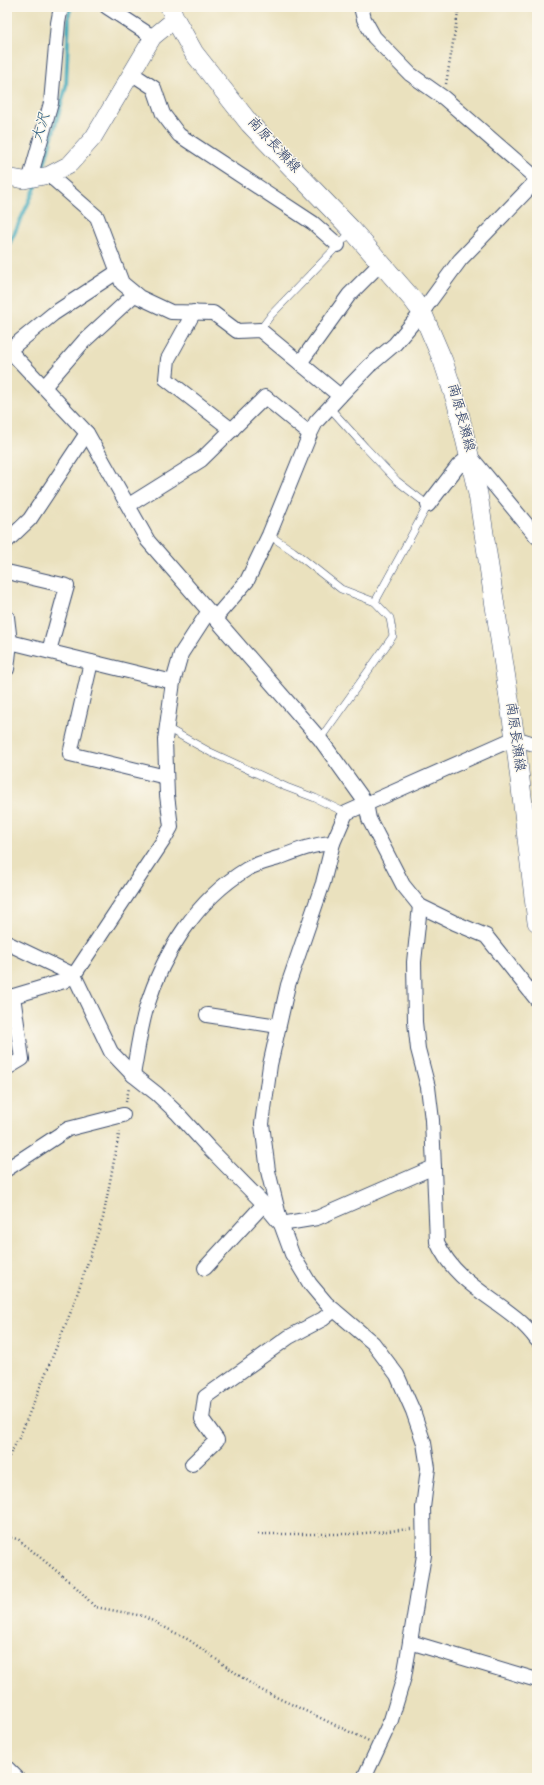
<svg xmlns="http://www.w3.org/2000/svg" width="544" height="1785" font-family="'Gochi Hand','Klee One',sans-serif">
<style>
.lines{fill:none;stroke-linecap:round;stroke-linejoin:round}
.stream{stroke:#3ca9bb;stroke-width:4}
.service-casing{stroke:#3a4a6c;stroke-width:8}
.minor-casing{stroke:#3a4a6c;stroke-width:16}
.tertiary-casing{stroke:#3a4a6c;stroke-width:18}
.secondary-casing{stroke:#3a4a6c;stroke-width:20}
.path{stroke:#3a4a6c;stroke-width:2.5;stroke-dasharray:1 3;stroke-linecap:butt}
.service{stroke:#fff;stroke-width:7}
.minor{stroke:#fff;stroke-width:14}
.tertiary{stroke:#fff;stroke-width:17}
.secondary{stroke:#fff;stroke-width:19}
.labels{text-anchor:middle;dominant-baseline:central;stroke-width:3;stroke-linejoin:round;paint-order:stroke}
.street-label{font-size:14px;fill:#1b2f5e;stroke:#fbf7ec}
.water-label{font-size:15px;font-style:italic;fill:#275a7f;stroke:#fbf7ec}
</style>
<rect width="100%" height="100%" fill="#fbf7ec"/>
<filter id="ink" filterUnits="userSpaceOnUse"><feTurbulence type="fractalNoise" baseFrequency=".025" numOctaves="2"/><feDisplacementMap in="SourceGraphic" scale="8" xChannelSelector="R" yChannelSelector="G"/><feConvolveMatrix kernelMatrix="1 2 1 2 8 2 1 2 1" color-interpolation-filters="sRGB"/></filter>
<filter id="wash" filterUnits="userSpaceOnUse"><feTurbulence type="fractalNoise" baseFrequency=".012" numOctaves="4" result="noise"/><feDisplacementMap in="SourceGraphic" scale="16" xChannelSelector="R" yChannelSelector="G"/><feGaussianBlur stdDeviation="0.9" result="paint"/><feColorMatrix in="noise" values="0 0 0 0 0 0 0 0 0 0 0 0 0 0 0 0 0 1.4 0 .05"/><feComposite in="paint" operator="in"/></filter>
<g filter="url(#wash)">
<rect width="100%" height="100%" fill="#eae1be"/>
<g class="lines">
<g class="stream">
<polyline points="42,172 66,87 69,14 71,7"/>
<polyline points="7,249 38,182"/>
</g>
</g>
</g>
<g filter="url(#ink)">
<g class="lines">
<g class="service-casing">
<g id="service">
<polyline points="260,330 271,315 352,231"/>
<polyline points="329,407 365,447 397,481 428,505 375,602"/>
<polyline points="269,535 293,551 341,589 375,602 390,618 393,636 320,739"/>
<polyline points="167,728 210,752 286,787 315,798 346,813"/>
</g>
</g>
<g class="minor-casing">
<g id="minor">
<polyline points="107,7 153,37"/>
<polyline points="361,7 364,19 374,37 410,74 444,98 537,179"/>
<polyline points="131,73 154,88 163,114 179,135 313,223 338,245"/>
<polyline points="49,175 97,217 122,283 139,297 171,312 213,313 237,331 260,330 340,396"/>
<polyline points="30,178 51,103 58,23 61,7"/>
<polyline points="194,312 168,359 166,379 232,430"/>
<polyline points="7,348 87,433 148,541 320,739 366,803 369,819 403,885 420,906 455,923 486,936 537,1000"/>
<polyline points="9,350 53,314 117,272"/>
<polyline points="300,363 349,295 381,263"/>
<polyline points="44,387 84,341 135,294"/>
<polyline points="129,505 201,460 265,397 310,434"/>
<polyline points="428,505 458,466 470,456 537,537"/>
<polyline points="7,541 30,519 87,433"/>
<polyline points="7,572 67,586 49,651"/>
<polyline points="7,617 10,642 7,669"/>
<polyline points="215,618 247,581 269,535 310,434 316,422 340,396 369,366 395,344 422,312 460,260 537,180"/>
<polyline points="10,642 173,682"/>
<polyline points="91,662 70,754 166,777"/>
<path d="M420,906L414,962L415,1022L418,1049L428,1087L432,1120L437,1242C459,1291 509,1301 537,1340"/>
<polyline points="7,943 74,975 111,1052 133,1075 157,1094 178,1114 208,1147 264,1204 278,1221"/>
<polyline points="7,998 64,981 74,975 163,841 171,827 167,795 165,740 173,682 181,654 205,617 210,612"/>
<polyline points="207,1015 278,1026"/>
<polyline points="7,1068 22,1059 13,996"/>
<path d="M133,1075C137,1053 140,1030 146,1009C163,953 196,900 247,869C256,864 268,861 278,858C296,851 313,844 333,843"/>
<polyline points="7,1169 68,1129 123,1115"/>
<polyline points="281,1224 317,1218 434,1167"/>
<polyline points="205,1268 264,1204"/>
<polyline points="192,1464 217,1440 202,1419 205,1397 289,1337 323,1319 334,1310"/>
<polyline points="410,1642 537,1680"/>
<polyline points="7,1768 17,1778"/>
<polyline points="364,1778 391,1720 404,1677 410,1642 424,1555 423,1508 428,1468 424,1443 413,1411 397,1375 373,1343 326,1303 310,1284 292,1254 281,1224 268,1171 262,1124 270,1065 288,985 323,883 333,843 346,813 515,738 537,745"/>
</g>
</g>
<g class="tertiary-casing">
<polyline id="tertiary" points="7,177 24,180 49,175 70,164 93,138 153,37 175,19"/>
</g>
<g class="secondary-casing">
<polyline id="secondary" points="170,7 175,19 194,53 250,124 352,230 413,300 422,312 443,361 457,404 478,494 515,738 537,922"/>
</g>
<g class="path">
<polyline points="446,84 459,7"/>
<polyline points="126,1102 129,1088"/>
<polyline points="7,1460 20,1436 72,1309 103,1218 120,1129"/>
<polyline points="258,1534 354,1534 411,1529"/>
<polyline points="7,1537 18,1539 77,1588 95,1607 143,1616 189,1640 257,1688 369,1741"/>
</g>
<use href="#service" class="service"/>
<use href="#minor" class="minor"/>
<use href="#tertiary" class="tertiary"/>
<use href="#secondary" class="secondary"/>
</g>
</g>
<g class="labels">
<g class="street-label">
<text transform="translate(273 146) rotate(47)">南原長瀬線</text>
<text transform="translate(460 418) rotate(75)">南原長瀬線</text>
<text transform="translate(514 737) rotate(82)">南原長瀬線</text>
</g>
<g class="water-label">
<text transform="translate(42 128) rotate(-74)">大沢</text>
</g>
</g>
<rect width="544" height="1785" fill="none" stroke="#fbf7ec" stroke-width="24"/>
</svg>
